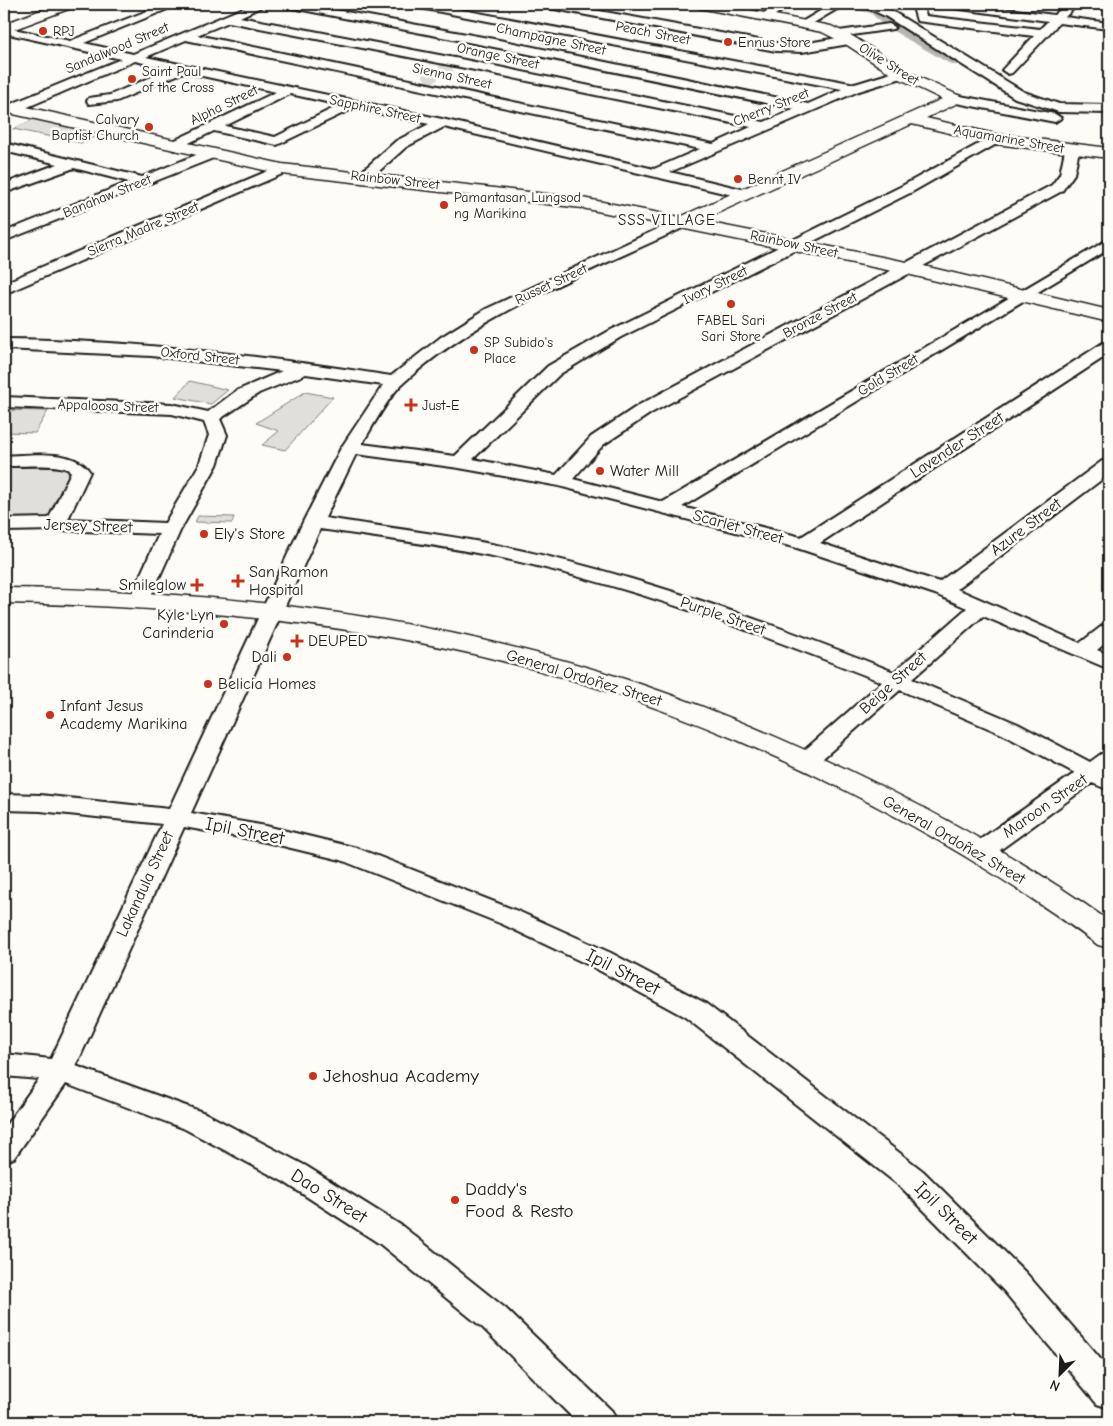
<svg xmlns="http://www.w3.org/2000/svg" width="1113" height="1426" font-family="'Comic Neue',sans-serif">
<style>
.green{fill:#e0dfdb;stroke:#7e7e7c}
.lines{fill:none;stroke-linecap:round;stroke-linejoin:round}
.river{fill:#b7b6b2;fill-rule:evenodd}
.street-tunnel{stroke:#dbdad6;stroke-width:12;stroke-dasharray:12 6;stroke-linecap:butt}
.street-casing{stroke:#1c1c1c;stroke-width:4}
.secondary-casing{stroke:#1c1c1c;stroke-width:3}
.street{fill:#fdfcf7;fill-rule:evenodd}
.secondary{fill:#fdfcf7;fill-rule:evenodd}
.poi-dot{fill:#c8321e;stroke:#fdfcf7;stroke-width:2}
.labels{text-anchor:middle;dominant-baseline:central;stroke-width:5;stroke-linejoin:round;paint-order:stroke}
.far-poi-label{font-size:14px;fill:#1c1c1c;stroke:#fdfcf7;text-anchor:start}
.far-street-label{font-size:14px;fill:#1c1c1c;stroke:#fdfcf7}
.far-neighbourhood-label{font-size:15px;letter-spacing:1px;fill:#1c1c1c;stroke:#fdfcf7}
.street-label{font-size:16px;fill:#1c1c1c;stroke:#fdfcf7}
.poi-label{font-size:16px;fill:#1c1c1c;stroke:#fdfcf7;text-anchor:start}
.near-street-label{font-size:19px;fill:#1c1c1c;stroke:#fdfcf7}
.near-poi-label{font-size:19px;fill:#1c1c1c;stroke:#fdfcf7;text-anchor:start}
</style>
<rect width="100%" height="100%" fill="#fdfcf7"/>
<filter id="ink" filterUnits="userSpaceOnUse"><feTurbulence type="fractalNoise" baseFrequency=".02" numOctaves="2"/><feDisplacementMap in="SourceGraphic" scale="10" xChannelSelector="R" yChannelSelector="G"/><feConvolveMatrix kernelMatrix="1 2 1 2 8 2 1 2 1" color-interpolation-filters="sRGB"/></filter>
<g filter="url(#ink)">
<g class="green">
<polygon points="36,118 104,133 81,143 13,129"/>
<polygon points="190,381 228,390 211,404 175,397"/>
<polygon points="305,392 333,397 285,450 262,445 279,431 256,423"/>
<polygon points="4,410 48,411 35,433 4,432"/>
<polygon points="57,466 70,469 70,477 50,520 4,521 4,467"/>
<polygon points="198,516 234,517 232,523 195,522"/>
</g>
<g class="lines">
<polygon class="river" points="845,4 883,5 895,17 966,57 968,61 966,65 952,65 883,25 871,13 848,8"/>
<polyline class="street-tunnel" points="425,80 451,66"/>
<g class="street-casing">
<g id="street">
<path d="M165,4H180L84,43L133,54L253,4H267L240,17L460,59L764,122L795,109L499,48L287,7L281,4H303L499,40L808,104L842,89L415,7L409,4H431L855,84L901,70L907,74L905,77L859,91L670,172L750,191L752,194L745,198L444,127L406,147L369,180H359L357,177L359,174L396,141L429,124L354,108L277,145L214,131L174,150L167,146L169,143L276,92L184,72L117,101L89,104L87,101L89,98L110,95L170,69L135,61L16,112H6L5,109L6,106L121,59L4,33V27L70,41ZM229,22L460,67L751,127L713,144L197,35ZM186,40L700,149L654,169L442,119L146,57ZM290,94L340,105L275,137L225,126Z"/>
<polygon points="538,4 561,4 776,43 802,44 849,36 855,40 849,44 802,52 776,51 544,7"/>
<polygon points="727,4 741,4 730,11 722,11 720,9"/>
<polygon points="779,4 793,4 770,18 762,18 762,14"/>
<polygon points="832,4 840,4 842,6 810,25 802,25 800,23"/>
<polygon points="858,4 876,4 887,8 1024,92 1059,104 1109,105 1109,113 1059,112 1015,98 885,16"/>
<polygon points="912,4 922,4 926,16 1040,29 1048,21 946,7 940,4 969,4 1054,15 1067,4 1078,4 1065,17 1109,23 1109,29 1059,23 1012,73 1008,74 1002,70 1034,36 917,21"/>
<polygon points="889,24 895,27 893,29 839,37 833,34 839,31"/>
<polygon points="955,95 1055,114 1061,118 1055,122 951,102 949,99"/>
<path d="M995,135L1000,136L1002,139L1000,142L912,192L621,337L560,374L473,459L556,475L591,437L639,405L1052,185L1060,174L1065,150L1067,147H1077L1079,150L1074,174L1062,191L651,413L603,445L573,479L663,502L1109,239V249L682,507L801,537L1103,343L1109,342V354L820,543L939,582L1102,461L1109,460V474L957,589L1080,643L1102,626L1109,624V640L1097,650L1109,655V669L983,616L912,679L1018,724L1090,762L1101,754L1109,752V770L1107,772L1109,773V790L1092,783L989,858L980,860L971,858L968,852L971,846L1075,773L1002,734L900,690L814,766L806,768L798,766L794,761L798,756L882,682C759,633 632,586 502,558C442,545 380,538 320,529L191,813L266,826L357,848L520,912L611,953L705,1003L923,1171L1026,1273L1109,1369V1408L1097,1404L1004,1291L901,1187L685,1017L593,967L502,924L341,860L266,842L184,827L76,1066L205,1113L306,1166L402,1226L505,1308L612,1411L617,1422H577L483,1328L380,1244L284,1182L185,1129L66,1084L14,1158L4,1162V1128L39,1079L4,1076V1054L51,1059L162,824L40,811L4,810V794L40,795L169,809L303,522L341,448L383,385L306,374L259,393L220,419L227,435L217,465L181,529L149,600L146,604L139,606L132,604L129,600L159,534L56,530L4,531V519L49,518L71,472C63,462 18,467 4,466V456C30,455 74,448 90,472L68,519L165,523L199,465L209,435L204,422L172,414L4,407V397L172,404L208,412L236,391L282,371L151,356L4,349V339C133,340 263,356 391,376L441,337L486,309L679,219H689L691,222L689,225C592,271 482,311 402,384C388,397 372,428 362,444L455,456L548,366L609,331L902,186ZM356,454L459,468L559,486L797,548L935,594L967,608L894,672C766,621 636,574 501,546C443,534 383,527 325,518Z"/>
<polygon points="4,143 142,177 206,151 216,151 218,154 216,157 4,241 4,232 129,182 74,168 4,193 4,184 58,164 4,151"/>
<polygon points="282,165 287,166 289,169 287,172 4,294 4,283"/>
</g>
</g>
<g class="secondary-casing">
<g id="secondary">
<polygon points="57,4 76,4 74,7 4,33 4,24"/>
<polygon points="692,4 719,4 831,26 854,37 906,71 960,96 963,99 960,102 926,118 995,134 1109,148 1109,158 995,144 912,124 700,221 907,262 1109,310 1109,322 907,274 582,208 282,174 4,112 4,102 282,164 582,198 680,217 942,99 896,77 844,43 822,32 699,8"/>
<path d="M4,588C217,590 433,615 637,683C717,710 795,744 871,781C954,822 1034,867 1109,921V948L1098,945C911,807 674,695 446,648C300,617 153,606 4,603Z"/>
</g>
</g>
<use href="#street" class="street"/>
<use href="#secondary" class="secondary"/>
</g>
</g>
<g class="poi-dot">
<circle cx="43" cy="31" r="5"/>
<circle cx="728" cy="42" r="5"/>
<circle cx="132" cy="79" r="5"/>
<circle cx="149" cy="127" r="5"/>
<circle cx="738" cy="179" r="5"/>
<circle cx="444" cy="205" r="5"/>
<circle cx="731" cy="304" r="5"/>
<circle cx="474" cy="350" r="5"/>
<path d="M408.5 397.5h5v5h5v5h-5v5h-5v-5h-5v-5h5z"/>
<circle cx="600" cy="471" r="5"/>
<circle cx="204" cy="534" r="5"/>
<path d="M235.5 573.5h5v5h5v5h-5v5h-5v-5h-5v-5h5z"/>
<path d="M194.5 577.5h5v5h5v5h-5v5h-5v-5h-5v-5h5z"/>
<circle cx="224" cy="624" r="5"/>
<path d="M294.5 633.5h5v5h5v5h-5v5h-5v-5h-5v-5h5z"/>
<circle cx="287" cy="657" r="5"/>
<circle cx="208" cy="684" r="5"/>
<circle cx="50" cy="715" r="5"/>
<circle cx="313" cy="1076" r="5"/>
<circle cx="455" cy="1200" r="5"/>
</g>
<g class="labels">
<g class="far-poi-label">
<text x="53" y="31">RPJ</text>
<text x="738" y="42">Ennus Store</text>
<text x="142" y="71">Saint Paul<tspan x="142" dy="16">of the Cross</tspan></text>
<text x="139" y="119" text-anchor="end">Calvary<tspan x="139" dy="16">Baptist Church</tspan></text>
<text x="748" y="179">Bennt IV</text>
<text x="454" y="197">Pamantasan Lungsod<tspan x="454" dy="16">ng Marikina</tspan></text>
<text x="731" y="320" text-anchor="middle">FABEL Sari<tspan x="731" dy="16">Sari Store</tspan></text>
<text x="484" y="342">SP Subido's<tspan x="484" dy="16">Place</tspan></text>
<text x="422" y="405">Just-E</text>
</g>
<g class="far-street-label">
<text transform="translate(653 33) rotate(11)">Peach Street</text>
<text transform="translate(551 39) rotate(12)">Champagne Street</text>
<text transform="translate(117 48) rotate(-23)">Sandalwood Street</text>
<text transform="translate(498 56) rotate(12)">Orange Street</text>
<text transform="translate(889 64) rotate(32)">Olive Street</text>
<text transform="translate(452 76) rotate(12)">Sienna Street</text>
<text transform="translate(224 105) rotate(-26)">Alpha Street</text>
<text transform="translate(771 107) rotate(-22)">Cherry Street</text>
<text transform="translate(375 109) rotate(12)">Sapphire Street</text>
<text transform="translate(1009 139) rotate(10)">Aquamarine Street</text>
<text transform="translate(395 180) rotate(6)">Rainbow Street</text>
<text transform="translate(107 196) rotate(-22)">Banahaw Street</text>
<text transform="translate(143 229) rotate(-23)">Sierra Madre Street</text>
<text transform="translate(794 244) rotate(12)">Rainbow Street</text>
<text transform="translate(551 284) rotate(-25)">Russet Street</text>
<text transform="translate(715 285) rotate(-26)">Ivory Street</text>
<text transform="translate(820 315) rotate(-28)">Bronze Street</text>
<text transform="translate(200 356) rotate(6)">Oxford Street</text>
<text transform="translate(888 375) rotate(-31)">Gold Street</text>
<text transform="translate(108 406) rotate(2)">Appaloosa Street</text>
</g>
<g class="far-neighbourhood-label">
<text x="667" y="220">SSS VILLAGE</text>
</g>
<g class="street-label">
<text transform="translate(957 445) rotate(-33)">Lavender Street</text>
<text transform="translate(88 526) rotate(2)">Jersey Street</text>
<text transform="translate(738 527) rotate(15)">Scarlet Street</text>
<text transform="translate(1026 527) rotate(-37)">Azure Street</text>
<text transform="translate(723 616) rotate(19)">Purple Street</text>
<text transform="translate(584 678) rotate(17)">General Ordoñez Street</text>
<text transform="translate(893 683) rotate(-42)">Beige Street</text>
<text transform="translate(1045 806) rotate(-35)">Maroon Street</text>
<text transform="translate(954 840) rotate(30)">General Ordoñez Street</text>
<text transform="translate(145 884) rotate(-65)">Lakandula Street</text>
</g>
<g class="poi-label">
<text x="610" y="471">Water Mill</text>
<text x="214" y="534">Ely's Store</text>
<text x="249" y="572">San Ramon<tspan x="249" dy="18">Hospital</tspan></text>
<text x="186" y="585" text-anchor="end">Smileglow</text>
<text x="214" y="615" text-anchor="end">Kyle Lyn<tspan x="214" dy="18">Carinderia</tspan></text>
<text x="308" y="641">DEUPED</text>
<text x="277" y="657" text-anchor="end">Dali</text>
<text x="218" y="684">Belicia Homes</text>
<text x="60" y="706">Infant Jesus<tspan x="60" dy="18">Academy Marikina</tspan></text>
</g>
<g class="near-street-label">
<text transform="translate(245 831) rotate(11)">Ipil Street</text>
<text transform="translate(623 972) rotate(27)">Ipil Street</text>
<text transform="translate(329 1196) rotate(32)">Dao Street</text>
<text transform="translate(946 1213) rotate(45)">Ipil Street</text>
</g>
<g class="near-poi-label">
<text x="323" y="1076">Jehoshua Academy</text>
<text x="465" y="1189">Daddy's<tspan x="465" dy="22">Food &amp; Resto</tspan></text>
</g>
</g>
<rect width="1113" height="1426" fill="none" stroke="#fdfcf7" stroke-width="20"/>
<rect x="10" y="10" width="1093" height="1406" fill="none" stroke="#1c1c1c" stroke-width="2" filter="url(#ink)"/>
<g transform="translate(1060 1374) rotate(204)" stroke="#fdfcf7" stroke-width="4" paint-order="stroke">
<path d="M0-4L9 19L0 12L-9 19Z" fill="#1c1c1c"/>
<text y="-8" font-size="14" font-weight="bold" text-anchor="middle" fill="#1c1c1c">N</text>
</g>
</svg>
